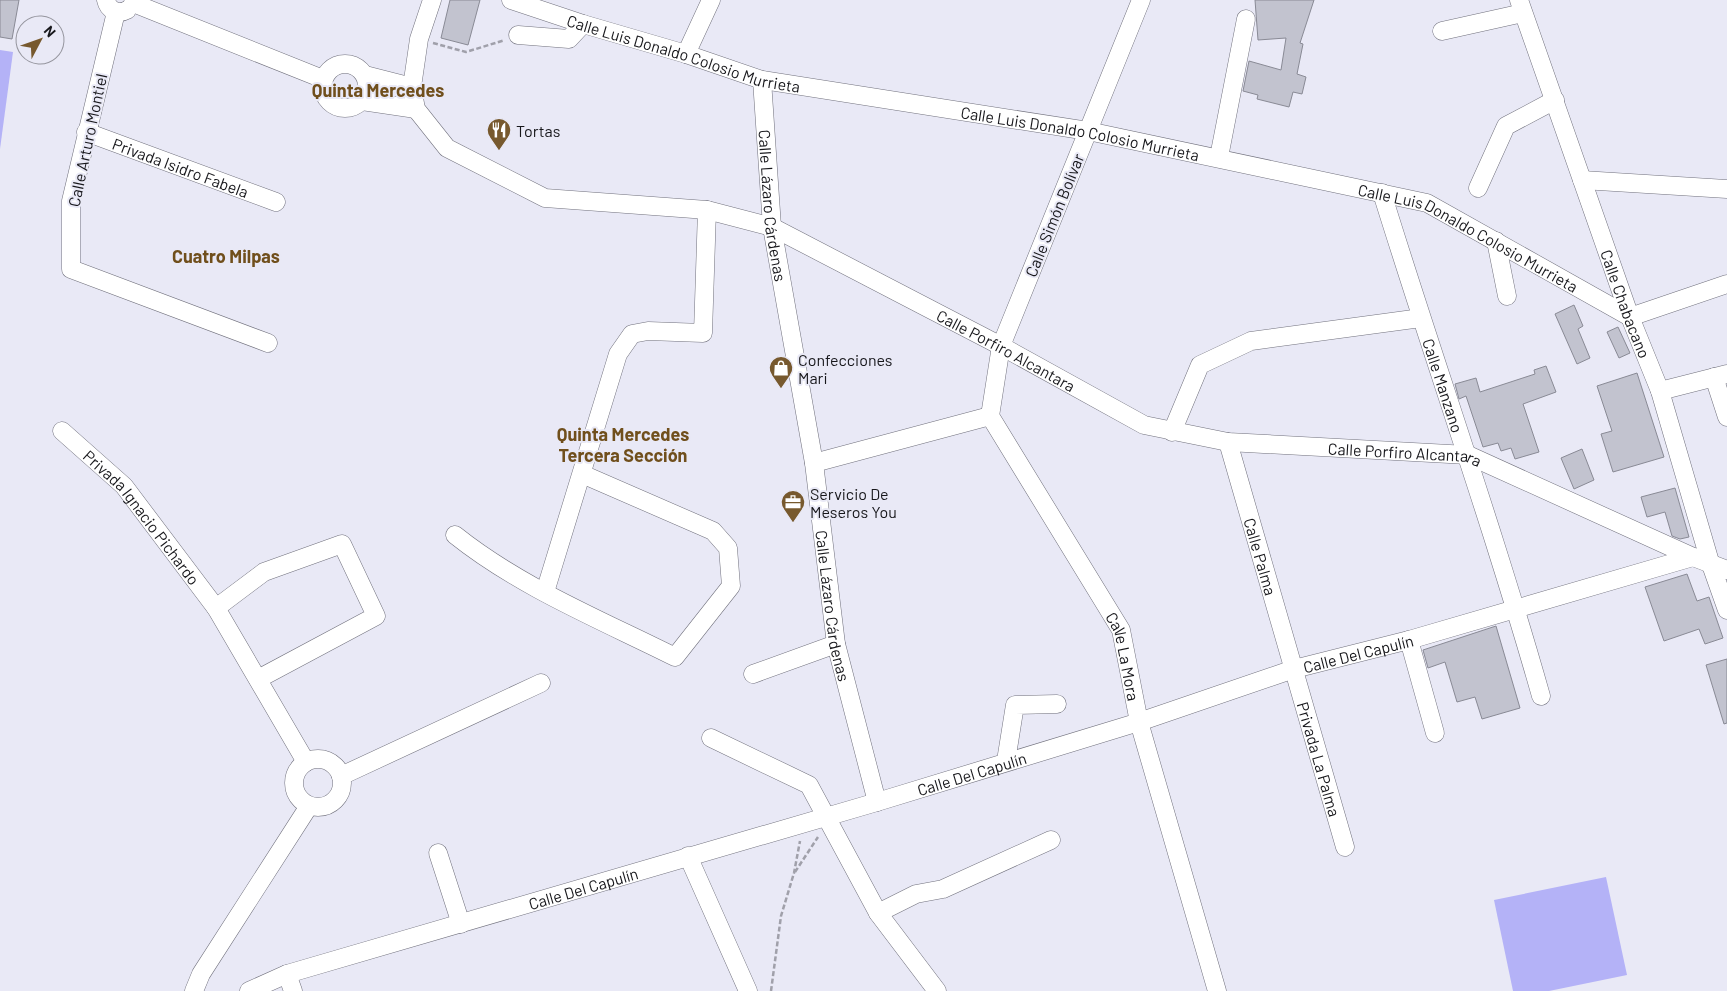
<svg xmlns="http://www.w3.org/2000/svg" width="1727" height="991" font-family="Barlow,sans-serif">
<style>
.green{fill:#b4b2f7}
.building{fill:#c2c3cf;stroke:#898a95}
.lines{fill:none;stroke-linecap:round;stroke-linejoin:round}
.minor-casing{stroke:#71717d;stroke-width:19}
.path{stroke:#a0a0aa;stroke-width:2.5;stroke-dasharray:5 2.5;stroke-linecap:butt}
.minor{stroke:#fff;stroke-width:18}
.labels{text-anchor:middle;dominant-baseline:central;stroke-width:4;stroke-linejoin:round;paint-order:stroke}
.street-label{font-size:16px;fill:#17171b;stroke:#e9e9f6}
.poi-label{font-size:16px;fill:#17171b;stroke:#e9e9f6;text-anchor:start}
.neighbourhood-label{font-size:18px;font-weight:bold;fill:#704f1c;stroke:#e9e9f6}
</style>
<rect width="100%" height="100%" fill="#e9e9f6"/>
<g class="green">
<polygon points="0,50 13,52 0,149"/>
<polygon points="1606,877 1627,975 1549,991 1513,991 1494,900"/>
</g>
<g class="building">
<polygon points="0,0 19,0 12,39 0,37"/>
<polygon points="450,0 480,0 468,45 441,38"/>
<polygon points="1255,0 1314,0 1300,43 1303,44 1297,74 1306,77 1302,94 1293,92 1289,107 1257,99 1258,95 1243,91 1249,61 1281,70 1286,38 1258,40"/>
<polygon points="1574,305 1583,326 1578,329 1590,358 1577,364 1555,314"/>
<polygon points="1618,327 1630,353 1619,358 1607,332"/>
<polygon points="1546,366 1556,392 1523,404 1539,452 1515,459 1511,448 1501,451 1498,443 1483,447 1466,396 1459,399 1455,384 1476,378 1480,392 1535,374 1534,370"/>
<polygon points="1637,373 1664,457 1613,472 1601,434 1612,431 1597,386"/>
<polygon points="1582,449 1594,480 1574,489 1561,458"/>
<polygon points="1675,488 1689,537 1680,539 1672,536 1665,512 1647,517 1641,497"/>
<polygon points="1687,574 1697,601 1709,597 1723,638 1705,644 1699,629 1664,641 1645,587"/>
<polygon points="1496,626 1520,708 1482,719 1475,697 1457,702 1445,662 1428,668 1423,650"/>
<polygon points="1727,659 1727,723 1724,724 1706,665"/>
</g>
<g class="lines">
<g class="minor-casing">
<g id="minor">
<path d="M106,0C108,10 118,15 127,10"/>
<path id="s1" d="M432,0L419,39L412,87L416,109L447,148L545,198L707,210L772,227L1001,346L1144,425L1228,442L1468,455L1693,557L1727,570"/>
<path id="s2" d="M511,0L583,24L686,54L762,80L1088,131L1427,203L1630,317L1727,284"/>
<path id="s3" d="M1141,0L1001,346L990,416L1121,630L1139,722L1217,991"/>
<path id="s4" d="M1519,0L1630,317L1660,391L1710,562L1727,610"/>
<polyline points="133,3 323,79"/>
<polyline points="116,12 71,201 71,269 268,343"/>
<polyline points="1442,31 1523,13"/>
<polyline points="518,35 569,39 583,24"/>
<polyline points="686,54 711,0"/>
<circle cx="345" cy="86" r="22"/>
<polyline points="365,75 412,87"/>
<path id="s5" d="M762,80L772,227L814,463L836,644L877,802"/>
<polyline points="362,101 416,109"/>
<path id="s6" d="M86,132L276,202"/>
<polyline points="1219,157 1246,19"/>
<polyline points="1582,180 1727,189"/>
<polyline points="1478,188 1506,126 1555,100"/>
<path id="s7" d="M1382,193C1434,361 1493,527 1541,696"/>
<polyline points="1496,241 1507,296"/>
<polyline points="1714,377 1727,417"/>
<polyline points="1660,391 1727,374"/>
<path id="s8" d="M62,431L124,486L216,608L306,762"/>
<polyline points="1172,432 1200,365 1251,341 1421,318"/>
<path id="s9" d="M1228,442L1345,847"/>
<polyline points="814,463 990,416"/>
<path d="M455,535C520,587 601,620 675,657L731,586L728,548L713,531L582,474"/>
<polyline points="545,592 618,354 632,334 648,331 703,333 707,210"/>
<polyline points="216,608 264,572 342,544 376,616 258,679"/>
<polyline points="1409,640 1435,733"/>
<polyline points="753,674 836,644"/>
<polyline points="711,738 809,785 878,913 937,991"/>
<circle cx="318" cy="783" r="24"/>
<polyline points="1006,761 1015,705 1057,704"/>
<polyline points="341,776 541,683"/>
<polyline points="438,853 461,924"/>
<polyline points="688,856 748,991"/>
<polyline points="878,913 916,894 943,889 1051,840"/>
<polyline points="287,974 293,991"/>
<polyline points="194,991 201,974 309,806"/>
<path id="s10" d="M249,991L287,974L877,802L1139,722L1294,669L1409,640L1693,557"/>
</g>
</g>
<g class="path">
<polyline points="433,43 466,52 505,40"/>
<polyline points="795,872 818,837"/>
<polyline points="771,991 781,916 794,873 800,841"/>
</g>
<use href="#minor" class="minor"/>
</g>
<defs>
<g id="restaurant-pin" transform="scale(1.25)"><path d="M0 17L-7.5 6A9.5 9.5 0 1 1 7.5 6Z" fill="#77592e" stroke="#e9e9f6"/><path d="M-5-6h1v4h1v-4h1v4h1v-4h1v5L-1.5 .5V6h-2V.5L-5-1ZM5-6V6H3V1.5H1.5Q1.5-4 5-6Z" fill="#fff"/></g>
<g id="shop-pin" transform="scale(1.25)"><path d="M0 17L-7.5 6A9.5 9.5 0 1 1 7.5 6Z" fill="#77592e" stroke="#e9e9f6"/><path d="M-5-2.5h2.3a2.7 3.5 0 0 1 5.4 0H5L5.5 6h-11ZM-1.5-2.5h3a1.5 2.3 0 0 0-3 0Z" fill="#fff"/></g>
<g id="office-pin" transform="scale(1.25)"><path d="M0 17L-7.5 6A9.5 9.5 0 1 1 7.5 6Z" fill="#77592e" stroke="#e9e9f6"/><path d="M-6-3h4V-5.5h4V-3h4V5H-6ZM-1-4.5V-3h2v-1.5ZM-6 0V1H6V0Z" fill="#fff"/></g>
</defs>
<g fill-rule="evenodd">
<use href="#restaurant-pin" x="499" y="130"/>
<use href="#shop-pin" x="781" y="368"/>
<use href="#office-pin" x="793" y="502"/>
</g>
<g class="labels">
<g class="street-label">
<text stroke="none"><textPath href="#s2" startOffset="181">Calle Luis Donaldo Colosio Murrieta</textPath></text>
<text stroke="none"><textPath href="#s2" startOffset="586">Calle Luis Donaldo Colosio Murrieta</textPath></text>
<text transform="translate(87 140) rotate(-78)">Calle Arturo Montiel</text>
<text stroke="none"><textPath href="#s6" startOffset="101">Privada Isidro Fabela</textPath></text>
<text stroke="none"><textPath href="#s5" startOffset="126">Calle Lázaro Cárdenas</textPath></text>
<text transform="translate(1054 215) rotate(-68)">Calle Simón Bolívar</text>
<text stroke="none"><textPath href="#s2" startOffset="991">Calle Luis Donaldo Colosio Murrieta</textPath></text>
<text stroke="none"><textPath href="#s4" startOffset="322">Calle Chabacano</textPath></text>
<text stroke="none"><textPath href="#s1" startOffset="766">Calle Porfiro Alcantara</textPath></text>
<text stroke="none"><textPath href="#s7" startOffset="202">Calle Manzano</textPath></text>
<text stroke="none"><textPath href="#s1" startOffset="1186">Calle Porfiro Alcantara</textPath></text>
<text stroke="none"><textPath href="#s8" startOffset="118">Privada Ignacio Pichardo</textPath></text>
<text stroke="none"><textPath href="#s9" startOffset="119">Calle Palma</textPath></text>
<text stroke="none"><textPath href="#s5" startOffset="531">Calle Lázaro Cárdenas</textPath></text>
<text stroke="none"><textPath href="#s10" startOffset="1160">Calle Del Capulín</textPath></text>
<text stroke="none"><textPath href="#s3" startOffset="721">Calle La Mora</textPath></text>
<text stroke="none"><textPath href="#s9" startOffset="330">Privada La Palma</textPath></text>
<text stroke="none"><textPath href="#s10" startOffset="755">Calle Del Capulín</textPath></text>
<text stroke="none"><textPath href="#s10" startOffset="350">Calle Del Capulín</textPath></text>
</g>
<g class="poi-label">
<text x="516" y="130">Tortas</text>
<text x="798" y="359">Confecciones<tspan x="798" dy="18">Mari</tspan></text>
<text x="810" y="493">Servicio De<tspan x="810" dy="18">Meseros You</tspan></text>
</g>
<g class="neighbourhood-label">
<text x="378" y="90">Quinta Mercedes</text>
<text x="226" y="256">Cuatro Milpas</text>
<text x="623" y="434">Quinta Mercedes<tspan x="623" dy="21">Tercera Sección</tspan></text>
</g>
</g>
<g transform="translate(40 40) rotate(49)"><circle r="24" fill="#e9e9f6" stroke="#95959e"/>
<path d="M0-4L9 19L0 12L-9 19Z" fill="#77592e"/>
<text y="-8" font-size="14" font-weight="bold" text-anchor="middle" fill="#17171b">N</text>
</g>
</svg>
